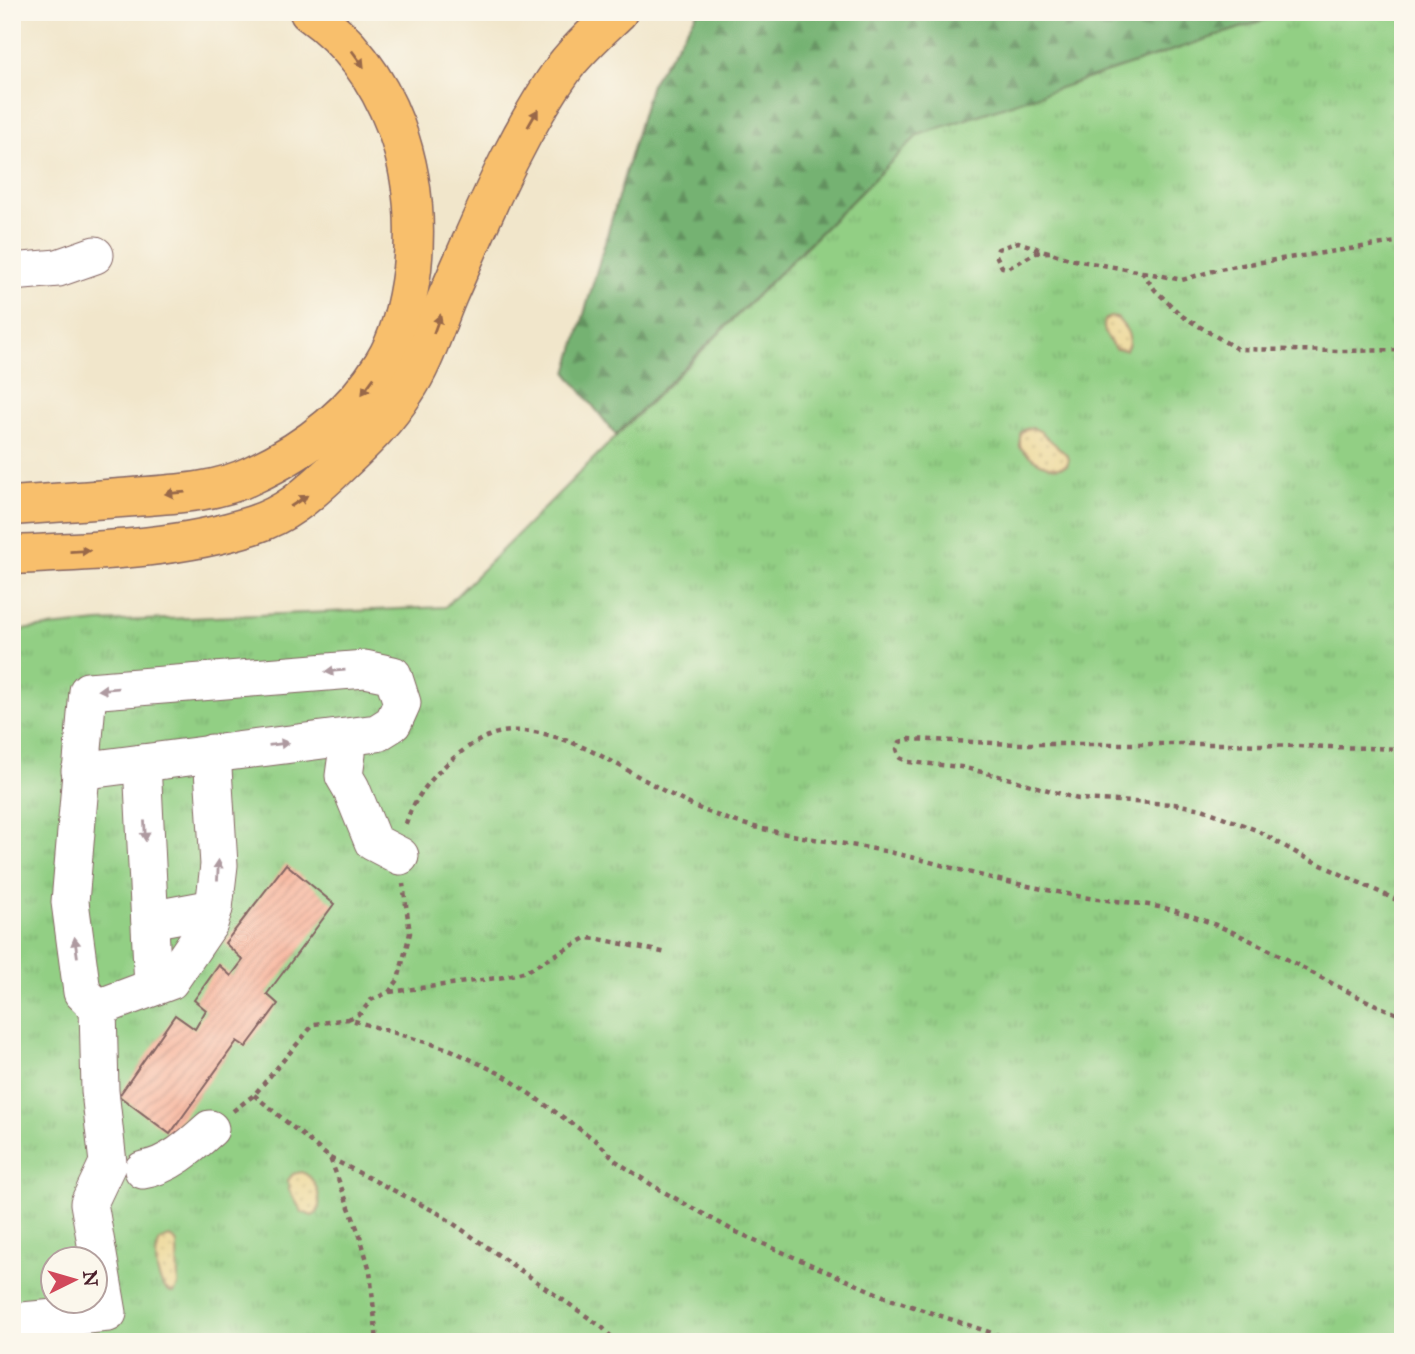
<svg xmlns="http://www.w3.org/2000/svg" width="1415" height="1354" font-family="'IM FELL Great Primer',serif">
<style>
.grass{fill:url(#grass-tufts);stroke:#6e7758;stroke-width:2;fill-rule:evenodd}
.forest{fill:url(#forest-firs);stroke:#60684e;stroke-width:2}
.sand{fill:url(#sand-dots);stroke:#9c7c64;stroke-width:2}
.building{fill:url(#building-hatch)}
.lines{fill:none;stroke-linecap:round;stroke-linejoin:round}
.minor-casing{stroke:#846563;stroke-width:39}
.highway-casing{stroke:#846563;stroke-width:41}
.path{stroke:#846563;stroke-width:4.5;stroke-dasharray:5 5;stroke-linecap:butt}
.minor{stroke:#fff;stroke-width:37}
.highway{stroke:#f8bf6c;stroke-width:38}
.oneway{fill:#986748}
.oneway2{fill:#ae9aa0}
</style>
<defs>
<pattern id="grass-tufts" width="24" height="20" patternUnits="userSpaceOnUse" patternTransform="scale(1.75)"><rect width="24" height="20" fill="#92cf84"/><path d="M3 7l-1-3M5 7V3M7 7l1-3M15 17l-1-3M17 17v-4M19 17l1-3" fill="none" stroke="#7fb172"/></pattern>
<pattern id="forest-firs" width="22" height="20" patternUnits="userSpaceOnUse" patternTransform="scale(1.75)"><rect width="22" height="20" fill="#75b272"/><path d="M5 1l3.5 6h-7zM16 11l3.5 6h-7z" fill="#62905e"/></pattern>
<pattern id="sand-dots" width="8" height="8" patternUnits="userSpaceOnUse" patternTransform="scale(1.75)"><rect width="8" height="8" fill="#eeda9e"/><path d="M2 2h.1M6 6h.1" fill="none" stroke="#cebb88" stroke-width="1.8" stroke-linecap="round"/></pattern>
<pattern id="building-hatch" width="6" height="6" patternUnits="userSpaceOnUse" patternTransform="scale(1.75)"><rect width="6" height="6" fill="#f8ab91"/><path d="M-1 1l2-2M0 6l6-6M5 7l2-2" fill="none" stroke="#cb8b77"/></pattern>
</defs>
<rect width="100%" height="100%" fill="#fbf7ec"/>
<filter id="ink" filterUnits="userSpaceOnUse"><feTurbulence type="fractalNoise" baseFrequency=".0143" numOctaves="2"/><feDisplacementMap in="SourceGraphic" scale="14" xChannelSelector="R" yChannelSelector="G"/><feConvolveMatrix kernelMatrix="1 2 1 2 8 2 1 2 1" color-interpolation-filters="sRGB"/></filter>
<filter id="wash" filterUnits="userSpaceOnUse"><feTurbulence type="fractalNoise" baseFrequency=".00686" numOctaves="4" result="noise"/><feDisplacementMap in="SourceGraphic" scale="28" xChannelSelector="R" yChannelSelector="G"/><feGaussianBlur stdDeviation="1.57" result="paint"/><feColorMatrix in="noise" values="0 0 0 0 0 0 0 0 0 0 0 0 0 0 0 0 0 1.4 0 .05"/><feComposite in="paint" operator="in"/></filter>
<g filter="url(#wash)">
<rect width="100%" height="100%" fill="#f1e6cb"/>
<path class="grass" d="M1288,12H1403V1342H16L12,1292V634L18,630L99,622L445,607L918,135ZM52,1260H94V1302H52Z"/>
<polygon class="forest" points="698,12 1288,12 918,135 616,435 567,373 651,84"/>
<g class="sand">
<path d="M1110,317L1117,318C1126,328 1134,337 1126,350L1115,349C1109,340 1101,331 1105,320Z"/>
<path d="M1033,428L1040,431L1067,455L1069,459L1067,465C1051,473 1031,459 1020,447V434L1025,429Z"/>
<path d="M301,1172C316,1176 323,1200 317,1213L312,1216L302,1212L289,1190L288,1180L293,1174Z"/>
<path d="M169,1237L175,1240L177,1245L178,1286L174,1293C155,1288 153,1256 160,1241Z"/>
</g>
<g id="blocks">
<polygon class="building" points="286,864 334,904 267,994 278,1004 246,1047 237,1041 170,1134 119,1096 175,1015 195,1029 206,1010 194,1000 219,965 231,976 243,960 225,943"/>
</g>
</g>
<g filter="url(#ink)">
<use href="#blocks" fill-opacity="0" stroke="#846563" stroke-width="2"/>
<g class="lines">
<g class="minor-casing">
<g id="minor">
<polyline points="12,272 58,268 95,255"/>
<polyline points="347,754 344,776 351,788 373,842 400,856"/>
<polyline points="142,763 153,987"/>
<polyline points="150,920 214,908"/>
<polyline points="98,1008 170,981 209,924 214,908 219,865 212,753"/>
<path d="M143,1170C169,1166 191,1146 210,1129"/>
<polyline points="12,1322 108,1313 89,1203 108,1163 100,1091 98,1008 82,992 70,902 88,691 365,669 393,675 402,703 393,723 377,733 80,771"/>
</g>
</g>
<g class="highway-casing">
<g id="highway">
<path d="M12,506C53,503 93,500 134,497C173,494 216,493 252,475C306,450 352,415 383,364C401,336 408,301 412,269C422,171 392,71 309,12"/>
<path d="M12,555C92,551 176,550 253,525C287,514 306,496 331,473C359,446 384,424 405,391C425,362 434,328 448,295C483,216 515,135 566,65C581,46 600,29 618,12"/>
</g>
</g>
<g class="path">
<polyline points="1050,252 1036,253 1008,268 1002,267 996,255 998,249 1018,242 1069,259 1142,272 1155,290 1182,316 1237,349 1342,351 1403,350"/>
<polyline points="1143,272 1182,280 1220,269 1248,264 1403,241"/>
<polyline points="1403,749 1226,744 1016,744 910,739 900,742 897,749 900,758 909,762 961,767 1011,779 1078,799 1174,804 1202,809 1256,830 1302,856 1403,903"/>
<path d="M406,824C414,789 466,738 502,732C571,721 646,789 708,812C760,833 819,839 874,849C922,858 969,874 1018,884C1039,888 1061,893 1082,897C1109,901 1137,902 1164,908C1251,929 1320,985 1403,1016"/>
<polyline points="390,992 504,977 526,971 586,938 599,939 667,953"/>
<polyline points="348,1019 361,1013 371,1000 389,992 398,980 410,933 403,884"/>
<polyline points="254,1095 330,1158 360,1236 370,1271 377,1342"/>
<polyline points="233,1111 254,1095 314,1024 348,1019 449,1049 503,1075 598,1142 616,1161 655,1187 734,1231 890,1299 1019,1342"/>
<polyline points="330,1158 438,1213 602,1327 616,1342"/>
</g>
<use href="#minor" class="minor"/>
<use href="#highway" class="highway"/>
</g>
<defs><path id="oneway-solid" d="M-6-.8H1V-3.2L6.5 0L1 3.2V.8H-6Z" transform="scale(1.75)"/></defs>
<g class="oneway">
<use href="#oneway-solid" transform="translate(358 59) rotate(54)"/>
<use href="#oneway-solid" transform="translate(533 118) rotate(-60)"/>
<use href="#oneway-solid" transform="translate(437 324) rotate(-70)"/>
<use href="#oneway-solid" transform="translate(368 386) rotate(126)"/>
<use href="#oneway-solid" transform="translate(175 493) rotate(175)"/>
<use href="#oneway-solid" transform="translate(299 501) rotate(-33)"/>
<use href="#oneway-solid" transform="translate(80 551) rotate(-3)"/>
</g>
<g class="oneway2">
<use href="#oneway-solid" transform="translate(335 671) rotate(175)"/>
<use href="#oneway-solid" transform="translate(108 689) rotate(175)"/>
<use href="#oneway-solid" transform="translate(279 744) rotate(-7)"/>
<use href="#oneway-solid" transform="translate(145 831) rotate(87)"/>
<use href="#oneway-solid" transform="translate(218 870) rotate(-87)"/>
<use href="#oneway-solid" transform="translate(76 947) rotate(-98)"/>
</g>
</g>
<rect width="1415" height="1354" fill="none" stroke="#fbf7ec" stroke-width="42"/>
<g transform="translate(74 1280) rotate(85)"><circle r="33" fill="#fbf7ec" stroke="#b4a19f" stroke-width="2"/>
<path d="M0-5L12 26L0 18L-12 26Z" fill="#d1495b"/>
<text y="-10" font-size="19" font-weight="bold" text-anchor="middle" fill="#4a1f2b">N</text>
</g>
</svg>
